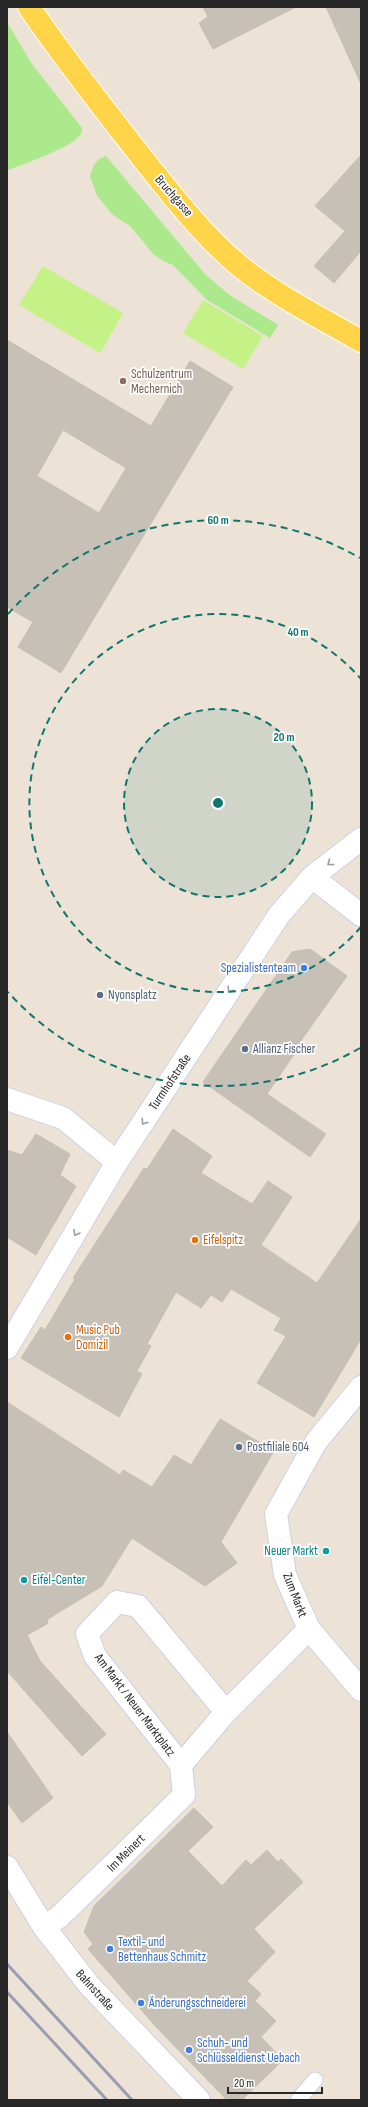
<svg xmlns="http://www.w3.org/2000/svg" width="368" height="2107" font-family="'Sofia Sans Condensed',sans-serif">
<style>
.green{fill:#ace98c}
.pitch{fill:#c4f286}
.building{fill:#c7c0b7;stroke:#c7bfb0;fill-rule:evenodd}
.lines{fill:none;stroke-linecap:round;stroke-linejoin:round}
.lane-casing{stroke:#ccd0e2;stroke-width:17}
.street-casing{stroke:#ccd0e2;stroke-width:24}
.secondary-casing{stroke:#ccd0e2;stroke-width:24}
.primary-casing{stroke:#fff;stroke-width:24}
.lane{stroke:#fff;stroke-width:15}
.street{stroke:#fff;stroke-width:22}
.secondary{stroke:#fff;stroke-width:22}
.primary{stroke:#ffd449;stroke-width:22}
.rail{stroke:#999db4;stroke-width:3}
.oneway{stroke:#9e9e9e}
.ring{fill:none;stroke:#0f766e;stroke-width:2;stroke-dasharray:7 5}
.education-dot{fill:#8d6e63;stroke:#fff;stroke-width:1.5}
.shop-dot{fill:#3f7fe0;stroke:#fff;stroke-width:1.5}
.service-dot{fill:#5c6f8a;stroke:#fff;stroke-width:1.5}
.food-dot{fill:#e8710a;stroke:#fff;stroke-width:1.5}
.culture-dot{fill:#0f9aa8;stroke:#fff;stroke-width:1.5}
.labels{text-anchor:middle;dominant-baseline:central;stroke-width:3.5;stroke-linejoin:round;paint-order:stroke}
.street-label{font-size:13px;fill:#272727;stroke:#fff}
.education-label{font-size:13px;fill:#785e54;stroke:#fff;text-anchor:start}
.shop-label{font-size:13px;fill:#366cbe;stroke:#fff;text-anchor:start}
.service-label{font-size:13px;fill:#4e5e75;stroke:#fff;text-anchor:start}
.food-label{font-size:13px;fill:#c56008;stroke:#fff;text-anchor:start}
.culture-label{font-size:13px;fill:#0d838f;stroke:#fff;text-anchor:end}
.centre{fill:#0f766e;stroke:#fff;stroke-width:2}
.ring-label{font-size:12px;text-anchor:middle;font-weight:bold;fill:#0f766e;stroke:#fff;stroke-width:3.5;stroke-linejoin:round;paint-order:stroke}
</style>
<rect width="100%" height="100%" fill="#ece3d6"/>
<g class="green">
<path d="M7,22L32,64L82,128C82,130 82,132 81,134C75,146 22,165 8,170Z"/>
<polygon points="106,156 205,274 228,294 278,325 270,338 207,300 173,265 165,262 153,254 131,227 113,215 97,196 90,176 94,165 99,159"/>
</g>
<g class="pitch">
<polygon points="43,266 123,313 100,353 19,305"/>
<polygon points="203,300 263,336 243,369 183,333"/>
</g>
<g class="building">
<polygon points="203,7 296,7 213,49 199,23 208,17"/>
<polygon points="326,7 361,7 361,84"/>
<polygon points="361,155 361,251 334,283 314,266 345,231 315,206"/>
<path d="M7,340L151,426L190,361L233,387L61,673L18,647L33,622L7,607ZM63,430L126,468L99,513L37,476Z"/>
<polygon points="310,949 347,976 295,1049 297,1050 267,1094 326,1134 310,1157 203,1082 292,952"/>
<polygon points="173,1129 212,1156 201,1173 252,1204 268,1181 292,1197 261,1245 317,1283 361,1219 361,1339 314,1417 257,1383 286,1336 274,1330 281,1318 231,1289 222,1302 211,1295 201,1308 176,1292 147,1344 151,1346 137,1371 142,1374 119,1417 21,1358 41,1327 45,1330 75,1279 73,1278 144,1168 147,1169"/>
<polygon points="36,1134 70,1154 60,1175 76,1186 36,1255 7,1237 7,1150 22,1155"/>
<polygon points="7,1402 120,1475 123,1470 152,1487 174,1455 191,1465 220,1419 274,1451 221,1542 237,1563 205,1586 132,1538 102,1586 48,1619 47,1624 27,1635 40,1661 106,1734 82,1756 7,1671"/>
<polygon points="7,1732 53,1798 22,1823 7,1802"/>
<polygon points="194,1808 213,1827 188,1851 222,1886 246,1860 251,1865 267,1850 278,1862 281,1859 303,1882 254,1929 275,1952 247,1981 261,1994 255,2001 276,2021 261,2037 283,2060 242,2100 227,2100 157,2028 88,1949 93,1944 84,1932 94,1906"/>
</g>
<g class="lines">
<g class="lane-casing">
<polyline id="lane" points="298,2100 315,2080"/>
</g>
<g class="street-casing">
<g id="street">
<polyline points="312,877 361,915"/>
<polyline points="7,1099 63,1118 117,1162"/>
<polyline points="7,1348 117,1162 279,915 312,877 361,839"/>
<polyline points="361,1387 316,1442 276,1514 285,1575 309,1629 361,1690"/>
<polyline points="181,1765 95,1656 87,1634 117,1602 138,1606 226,1712 309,1629"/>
<polyline points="181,1765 226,1712"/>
<polyline points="44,1927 59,1917 118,1860 184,1795 181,1765"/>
</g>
</g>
<g class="secondary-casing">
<polyline id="secondary" points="7,1867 44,1927 89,1985 199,2100"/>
</g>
<g class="primary-casing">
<path id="primary" d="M29,7C65,60 104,109 143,159C170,193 203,235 236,263C273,294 319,317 361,341"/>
</g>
<use href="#lane" class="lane"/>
<use href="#street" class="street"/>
<use href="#secondary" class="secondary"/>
<use href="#primary" class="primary"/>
<g class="rail">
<polyline points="7,1964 132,2100"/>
<polyline points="7,1992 107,2100"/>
</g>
</g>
<defs><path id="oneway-chevron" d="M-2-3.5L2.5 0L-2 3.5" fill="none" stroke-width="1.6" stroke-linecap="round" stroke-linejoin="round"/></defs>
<g class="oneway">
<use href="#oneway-chevron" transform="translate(330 863) rotate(143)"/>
<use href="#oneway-chevron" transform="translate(230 990) rotate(123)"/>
<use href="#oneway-chevron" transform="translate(144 1122) rotate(124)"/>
<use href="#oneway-chevron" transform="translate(76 1233) rotate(120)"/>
</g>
<circle cx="218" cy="803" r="94" fill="#0f766e" fill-opacity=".12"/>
<g class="ring">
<circle cx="218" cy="803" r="94"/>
<path d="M361 927A189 189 0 1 1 361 679"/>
<path d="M360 1048A283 283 0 0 1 8 992M8 614A283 283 0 0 1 360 558"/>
</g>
<circle class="education-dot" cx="123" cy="381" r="4"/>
<g class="shop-dot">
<circle cx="304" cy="968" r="4"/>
<circle cx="110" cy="1949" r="4"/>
<circle cx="141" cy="2003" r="4"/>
<circle cx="189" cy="2050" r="4"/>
</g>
<g class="service-dot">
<circle cx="100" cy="995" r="4"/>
<circle cx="245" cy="1049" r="4"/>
<circle cx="239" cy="1447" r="4"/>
</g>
<g class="food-dot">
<circle cx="195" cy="1240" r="4"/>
<circle cx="68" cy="1337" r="4"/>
</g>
<g class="culture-dot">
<circle cx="326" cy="1551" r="4"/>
<circle cx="24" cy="1580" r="4"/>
</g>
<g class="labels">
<g class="street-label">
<text transform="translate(174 196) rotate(49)">Bruchgasse</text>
<text transform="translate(170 1082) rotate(-56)">Turmhofstraße</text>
<text transform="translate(295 1595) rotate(69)">Zum Markt</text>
<text transform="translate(135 1705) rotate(53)">Am Markt / Neuer Marktplatz</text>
<text transform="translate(126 1853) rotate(-45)">Im Meinert</text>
<text transform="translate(95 1990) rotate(48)">Bahnstraße</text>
</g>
<g class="education-label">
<text x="131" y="374">Schulzentrum<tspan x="131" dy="15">Mechernich</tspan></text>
</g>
<g class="shop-label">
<text x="296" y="968" text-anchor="end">Spezialistenteam</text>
<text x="118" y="1942">Textil- und<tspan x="118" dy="15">Bettenhaus Schmitz</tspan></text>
<text x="149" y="2003">Änderungsschneiderei</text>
<text x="197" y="2043">Schuh- und<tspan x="197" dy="15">Schlüsseldienst Uebach</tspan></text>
</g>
<g class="service-label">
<text x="108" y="995">Nyonsplatz</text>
<text x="253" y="1049">Allianz Fischer</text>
<text x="247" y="1447">Postfiliale 604</text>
</g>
<g class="food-label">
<text x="203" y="1240">Eifelspitz</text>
<text x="76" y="1330">Music Pub<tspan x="76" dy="15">Domizil</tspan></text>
</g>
<g class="culture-label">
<text x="318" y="1551">Neuer Markt</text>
<text x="32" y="1580" text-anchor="start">Eifel-Center</text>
</g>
</g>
<circle cx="218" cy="803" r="6" class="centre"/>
<g class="ring-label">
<text x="218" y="524">60 m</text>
<text x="298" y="636">40 m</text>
<text x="284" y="741">20 m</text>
</g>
<rect width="368" height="2107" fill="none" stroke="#272727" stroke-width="16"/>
<path d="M228 2087v6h94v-6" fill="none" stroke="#272727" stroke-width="2"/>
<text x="234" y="2087" font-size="12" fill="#272727" stroke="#ffffff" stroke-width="3" paint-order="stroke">20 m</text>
</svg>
